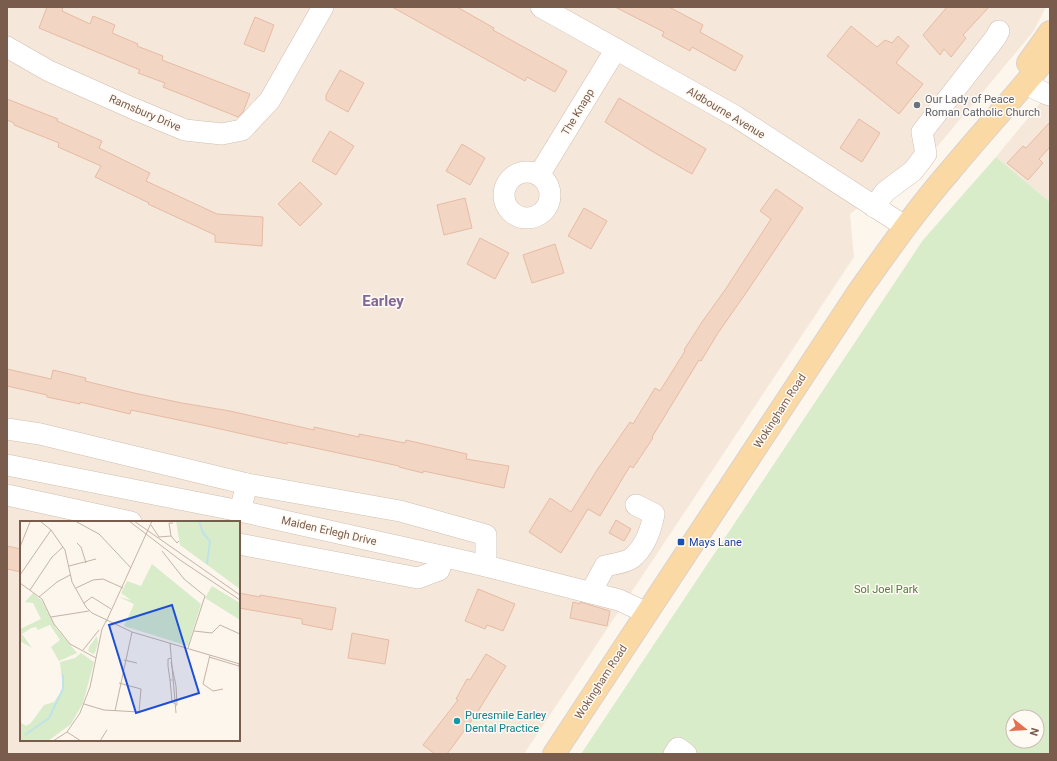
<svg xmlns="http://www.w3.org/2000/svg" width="1057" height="761" font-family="Roboto,sans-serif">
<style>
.residential{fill:#f5e8da;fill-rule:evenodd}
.green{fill:#d8ecc9;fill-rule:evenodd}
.building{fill:#f3d5c3;stroke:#e6bba3}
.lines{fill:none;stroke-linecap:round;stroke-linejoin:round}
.minor-casing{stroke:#d1beb0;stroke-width:22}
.major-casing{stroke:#dad1cd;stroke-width:24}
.minor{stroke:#fff;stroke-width:21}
.major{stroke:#fbd9a5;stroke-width:22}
.worship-dot{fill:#6b7280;stroke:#fffaf3;stroke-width:1.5}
.transit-dot{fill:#1a4fb4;stroke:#fffaf3;stroke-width:1.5}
.culture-dot{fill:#0f9aa8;stroke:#fffaf3;stroke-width:1.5}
.labels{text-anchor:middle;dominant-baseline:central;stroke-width:3;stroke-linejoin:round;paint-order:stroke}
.worship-label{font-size:11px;fill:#5b616d;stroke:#fffaf3;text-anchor:start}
.street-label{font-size:11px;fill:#7a5c4d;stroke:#fffaf3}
.transit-label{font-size:11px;fill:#164399;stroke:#fffaf3;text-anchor:start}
.park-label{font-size:11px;fill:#537a41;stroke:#fffaf3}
.culture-label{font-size:11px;fill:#0d838f;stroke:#fffaf3;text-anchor:start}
.district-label{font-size:15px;font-weight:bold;fill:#846695;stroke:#fffaf3}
.inset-river{fill:none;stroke:#bfe3e8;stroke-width:2}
.inset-road{fill:none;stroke:#c5b3a7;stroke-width:1}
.view{fill:#1d4ed8;fill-opacity:0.15;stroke:#1d4ed8;stroke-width:2}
.inset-edge{fill:none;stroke:#7a5c4d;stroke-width:2}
</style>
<rect width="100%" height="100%" fill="#fdf6ec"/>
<g class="residential">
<path d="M7,7H1046L1033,32L926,160L883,189L850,214L854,257L524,754H7ZM21,522H239V740H21Z"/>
<polygon points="1050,91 1050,202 996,157"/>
</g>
<path class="green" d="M996,157L1050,202V754H581L923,240ZM1013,717H1037V741H1013Z"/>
<g class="building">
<polygon points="47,7 63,7 62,11 90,24 93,16 115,25 112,33 138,44 137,46 163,56 162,60 250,94 243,112 238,117 163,87 165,83 138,73 140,70 39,28"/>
<polygon points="392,7 457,7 494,28 493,30 520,45 567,71 555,92 527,77 525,81"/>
<polygon points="615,7 669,7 703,25 700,32 743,56 735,71 692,47 690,51 662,36 664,32"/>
<polygon points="947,7 989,7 963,35 966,38 951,57 944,49 940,55 923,35"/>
<polygon points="255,17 274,25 264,52 244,44"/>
<polygon points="851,26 877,47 885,40 892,43 898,36 909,46 896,63 923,84 899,114 827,56"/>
<polygon points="340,70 364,83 348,112 326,100 326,95"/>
<polygon points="619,98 706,149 692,174 655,153 605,122"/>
<polygon points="7,99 58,119 57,121 102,141 99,148 150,173 146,181 217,214 263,217 262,246 215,242 215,235 148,204 149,203 95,177 101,166 58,147 59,143 14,125 14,123 7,120"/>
<polygon points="859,119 880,133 862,162 840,148"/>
<polygon points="1050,122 1050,147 1039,159 1043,163 1028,180 1007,163 1023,146 1026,148"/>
<polygon points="330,131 354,146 336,175 312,161"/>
<polygon points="462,144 485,158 470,185 446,171"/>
<polygon points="300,182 322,204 300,226 278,204"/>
<polygon points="776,189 803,208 748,290 718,333 701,361 699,360 652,437 653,438 633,468 630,466 600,516 588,509 561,553 529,532 550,498 571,512 597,470 630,422 633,424 655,388 660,391 685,351 684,350 702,322 725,290 771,219 760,211"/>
<polygon points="465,198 472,228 444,235 437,205"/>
<polygon points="584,208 607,221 591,249 568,236"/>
<polygon points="480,238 509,253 495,279 467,264"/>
<polygon points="555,244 564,273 532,283 523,255"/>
<polygon points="7,369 51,379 53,370 86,378 85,381 134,393 182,403 230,411 314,430 314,427 359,437 359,434 405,443 406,440 467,454 466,459 509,466 504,488 423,471 423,473 399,467 399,466 287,442 287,444 207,426 131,410 130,414 80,402 80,404 47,397 47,395 7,386"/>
<polygon points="616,520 631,529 624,541 609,533"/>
<polygon points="7,546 21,549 21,572 7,569"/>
<polygon points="478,589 515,604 503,631 487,625 485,629 465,621"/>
<polygon points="239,593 260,597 260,595 336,608 332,630 302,624 302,619 239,608"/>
<polygon points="573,602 580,604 580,602 610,611 607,626 570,618"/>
<polygon points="352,633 389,640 385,664 348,658"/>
<polygon points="486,654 506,666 475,716 447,754 435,754 423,745 458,700 456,699 467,679 470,680"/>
</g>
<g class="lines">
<g class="minor-casing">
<g id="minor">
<polyline points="541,7 735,116 906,227"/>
<polyline points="7,47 49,71 132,108 185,130 222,134 242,130 270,100 323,7"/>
<polyline points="1026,84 1044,93 1050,95"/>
<circle cx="527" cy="195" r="23"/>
<polyline points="539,175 616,49"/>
<polyline points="874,207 885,192 913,171 926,154 922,132 996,37 999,31"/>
<polyline points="7,429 40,434 247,484"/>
<polyline points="7,465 240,511 486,566 619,600 647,613"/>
<polyline points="7,495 131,522"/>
<polyline points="240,511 247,484 400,511 486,535 486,566"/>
<polyline points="239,544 418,578 439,570 444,557"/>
<path d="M591,592L605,566C613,564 625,563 632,558C645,547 651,530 654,514L636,505"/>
<polyline points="674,754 678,748 686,754"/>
</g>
</g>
<g class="major-casing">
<g id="major">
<polyline points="1028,63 1050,32"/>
<path d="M554,754L857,294C887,252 916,210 950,171C983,131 1018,94 1050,53"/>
</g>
</g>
<use href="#minor" class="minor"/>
<use href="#major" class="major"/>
</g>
<circle class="worship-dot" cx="917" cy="105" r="4"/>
<rect class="transit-dot" x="677" y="538" width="8" height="8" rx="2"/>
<circle class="culture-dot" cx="457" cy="721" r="4"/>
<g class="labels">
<g class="worship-label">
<text x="925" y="99">Our Lady of Peace<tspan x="925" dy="13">Roman Catholic Church</tspan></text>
</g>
<g class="street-label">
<text transform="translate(578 112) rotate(-59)">The Knapp</text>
<text transform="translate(145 113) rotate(23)">Ramsbury Drive</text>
<text transform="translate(726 113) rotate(31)">Aldbourne Avenue</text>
<text transform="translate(780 411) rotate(-57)">Wokingham Road</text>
<text transform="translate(329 531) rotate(13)">Maiden Erlegh Drive</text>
<text transform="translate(601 682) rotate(-57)">Wokingham Road</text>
</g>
<g class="transit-label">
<text x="689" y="542">Mays Lane</text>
</g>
<g class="park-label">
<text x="886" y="589">Sol Joel Park</text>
</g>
<g class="culture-label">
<text x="465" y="715">Puresmile Earley<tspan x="465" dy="13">Dental Practice</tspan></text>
</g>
<g class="district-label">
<text x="383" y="301">Earley</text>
</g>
</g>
<g transform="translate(20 521)">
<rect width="220" height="220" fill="#fdf6ec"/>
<path d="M156,0H220V68L160,24ZM132,43L181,83L168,125L104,105L114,83L99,76L111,79L101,72L107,60L121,65ZM192,65L220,82V99L185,77ZM13,72L22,80L36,107L57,132L39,140L31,126L40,119L30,104L18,109L16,106L11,107L2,113L12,127L0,120V108L21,98L13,82L5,81ZM77,115L78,122L75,132L73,133L68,130L69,126ZM61,132L74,141L63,182L51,203L28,220H0V201L6,205L11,202L24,184L34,181L43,168L40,141L55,137Z" fill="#d8ecc9"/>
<path class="inset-river" d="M179,0L183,12L190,20L187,43M5,214L29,197L43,168V153"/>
<path class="inset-road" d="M20,0L31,9L45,29L52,61L66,86L72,92L112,111L220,143M55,0L79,13L111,47M109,0L160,39L220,79M114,0L220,74M131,4L139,16L151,15L157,22L159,20M151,15L149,2H153M57,22L61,26L66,42M0,26L10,1M142,30L164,58L185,75L168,127M49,45L76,38M0,54L31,9M0,62L22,78L34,103L50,123L76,137M56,67L73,59L83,58L103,67M10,69L32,36L43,26M19,76L37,61L50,54M64,82L72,76L91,88M31,96L69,90M86,101L132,0M174,110L192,112L200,104L220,113M150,122L156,192M63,129L79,109M190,134L183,163L193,170L203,168M189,136L219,145M151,137L148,138V145L150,159H152M104,139L117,142M151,141L156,165L157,184L155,185M219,143L220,160M150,159L152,181L155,183M64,183L84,189L119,191L121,168L99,162M95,190L112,111M47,211L61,220M33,220L47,211L60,192L70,166L82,108L86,100M80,220L87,209"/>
<path class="view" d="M152,84L179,172L116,192L89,104Z"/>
<rect width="220" height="220" class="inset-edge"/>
</g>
<rect width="1057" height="761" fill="none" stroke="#7a5c4d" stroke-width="16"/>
<g transform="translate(1025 729) rotate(107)"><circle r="19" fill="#fffaf3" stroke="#cabbb1"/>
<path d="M0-3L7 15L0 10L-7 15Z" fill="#e76f51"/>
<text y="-6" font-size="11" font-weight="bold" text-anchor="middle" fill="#7a5c4d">N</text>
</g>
</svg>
